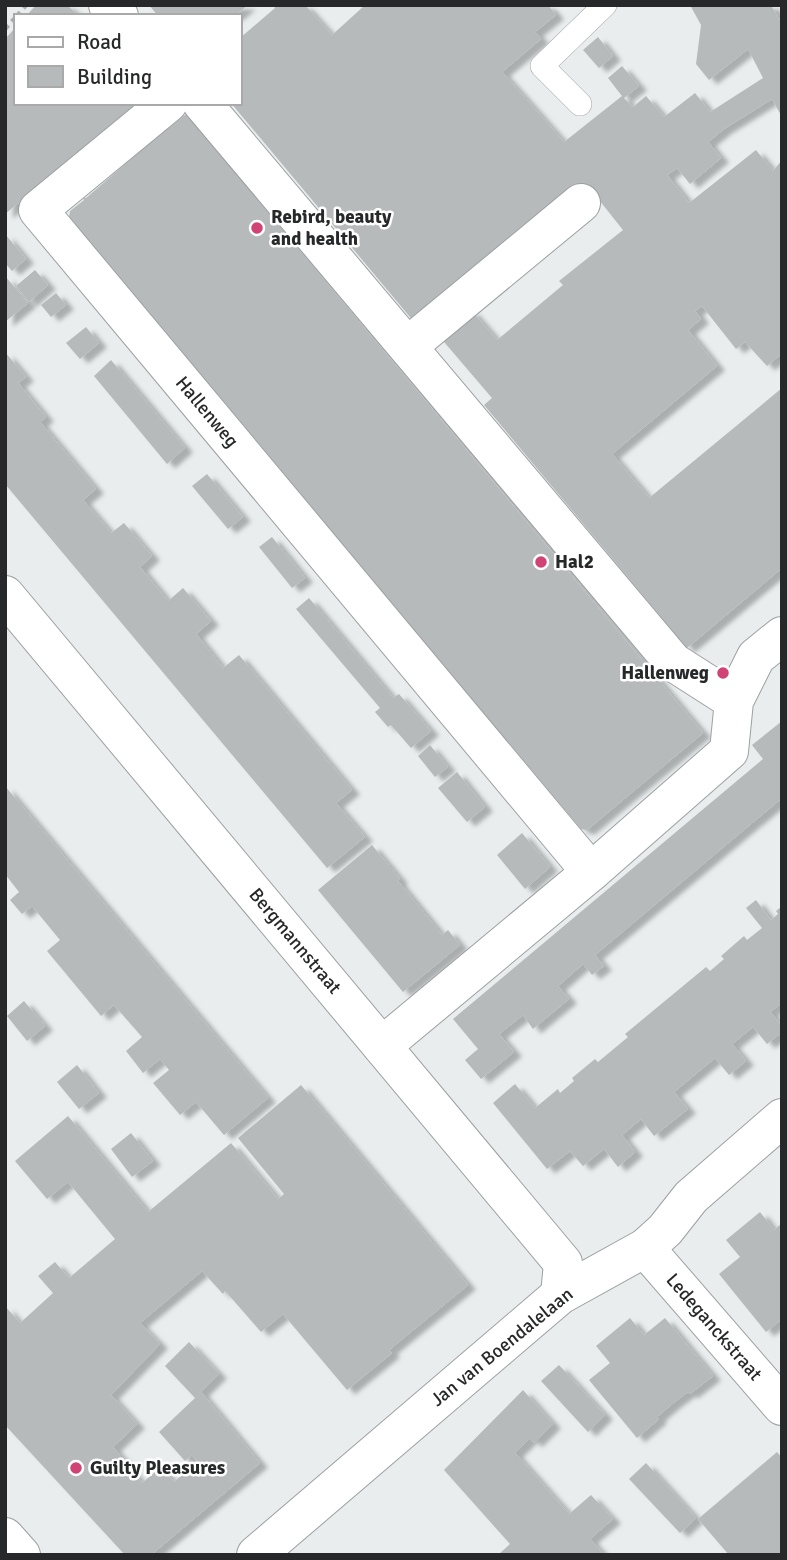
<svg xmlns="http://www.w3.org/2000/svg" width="787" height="1560" font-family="Signika,sans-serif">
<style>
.building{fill:#b6babb;filter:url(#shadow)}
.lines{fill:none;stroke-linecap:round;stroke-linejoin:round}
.service-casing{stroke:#9ca0a1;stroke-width:24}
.minor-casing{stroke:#9ca0a1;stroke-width:40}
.tertiary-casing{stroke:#9ca0a1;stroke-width:40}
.path{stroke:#abaeaf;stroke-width:4.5;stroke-dasharray:5 5;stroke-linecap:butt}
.service{stroke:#fff;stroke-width:23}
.minor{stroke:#fff;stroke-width:38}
.tertiary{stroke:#fff;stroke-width:38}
.poi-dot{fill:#cf4375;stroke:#fff;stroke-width:2.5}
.labels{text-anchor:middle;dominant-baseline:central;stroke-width:5;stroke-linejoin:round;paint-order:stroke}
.poi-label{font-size:19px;font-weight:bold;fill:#272829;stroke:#fff;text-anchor:start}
.street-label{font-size:19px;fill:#272829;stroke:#fff}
</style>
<defs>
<filter id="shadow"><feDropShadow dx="8" dy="4.5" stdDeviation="2" flood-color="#0004"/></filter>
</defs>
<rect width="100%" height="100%" fill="#e9edee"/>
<g class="building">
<polygon points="36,5 67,5 79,16 26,16"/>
<polygon points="149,5 248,5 235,16 158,16"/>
<polygon points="273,5 305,5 332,35 365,5 548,5 556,15 535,32 541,39 502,72 564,142 622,96 608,78 622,66 639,86 624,98 633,107 646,96 664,117 695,93 710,112 763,78 748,49 709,80 696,64 701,25 690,5 771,5 779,19 782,17 782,117 772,99 724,129 708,142 721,158 690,184 677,168 667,175 689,203 756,150 773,171 782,160 782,353 767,366 745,342 736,349 702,306 695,311 701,319 688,330 717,366 612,454 649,498 782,388 782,568 687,648 484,405 492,398 439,336 471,310 497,340 563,285 559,281 623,230 584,181 415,323 231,103 240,103 240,38 275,8"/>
<polygon points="16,27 16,103 142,103 5,214 5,39"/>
<polygon points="598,37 613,56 599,68 583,50"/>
<polygon points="186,114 703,733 587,830 581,829 69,217 70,211 84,200 83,198 86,198 168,127 169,128"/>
<polygon points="5,234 26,259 12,271 5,263"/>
<polygon points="35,270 48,285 29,302 16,286"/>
<polygon points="5,276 28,303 5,322"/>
<polygon points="56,293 66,305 51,317 41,305"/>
<polygon points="86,327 99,343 80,359 66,343"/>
<polygon points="5,352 26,377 18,383 46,417 40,422 96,489 83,500 111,533 124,523 152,556 140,567 168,601 183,588 211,621 196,634 223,668 239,655 352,790 336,803 365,837 327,868 5,484"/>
<polygon points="111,360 185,448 167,464 94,376"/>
<polygon points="207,474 243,517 228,529 192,486"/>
<polygon points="272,537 305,578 292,588 259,547"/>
<polygon points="309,598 393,698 399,694 431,731 411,748 391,725 388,727 375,712 380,708 296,609"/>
<polygon points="782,721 782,798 595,955 604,966 592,975 583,964 558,986 569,999 533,1029 523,1015 499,1034 514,1052 481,1079 465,1060 478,1049 453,1019 763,759 752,745"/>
<polygon points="430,745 448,767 435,777 418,756"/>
<polygon points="457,772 485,807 467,822 438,788"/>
<polygon points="5,786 268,1098 224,1135 196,1102 180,1115 153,1083 169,1070 160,1059 143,1073 126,1051 142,1037 114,1005 101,1016 47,951 60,940 32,906 22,914 10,900 19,892 5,874"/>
<polygon points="522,833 550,867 525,889 497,855"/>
<polygon points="372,845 400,879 398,881 442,935 448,930 460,945 403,992 318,890"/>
<polygon points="756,900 771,920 778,914 776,911 782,906 782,1003 770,1012 782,1026 782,1032 767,1044 753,1027 732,1044 746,1061 729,1075 715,1058 674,1092 688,1109 654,1136 641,1119 622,1135 635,1152 618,1167 604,1149 583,1166 570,1151 547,1169 493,1103 515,1084 535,1108 558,1089 560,1093 574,1081 572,1078 595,1059 598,1062 628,1037 625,1034 706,967 710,971 724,959 721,956 744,936 747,940 762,928 746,908"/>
<polygon points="24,1001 45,1026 27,1041 7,1016"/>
<polygon points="77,1065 99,1093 79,1109 57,1082"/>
<polygon points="301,1085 468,1285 389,1350 392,1353 347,1390 283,1314 261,1332 227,1293 225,1291 223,1294 202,1271 140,1323 160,1344 111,1395 137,1424 113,1447 142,1483 161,1467 174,1482 197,1461 192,1455 185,1461 159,1432 195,1398 165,1366 189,1342 219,1374 201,1392 260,1463 151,1555 125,1555 5,1425 5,1306 20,1323 53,1293 38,1276 55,1262 69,1278 115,1239 68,1182 47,1199 15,1161 68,1116 148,1212 231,1143 278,1199 284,1194 238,1138"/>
<polygon points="131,1133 153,1161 132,1177 111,1149"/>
<polygon points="760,1212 774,1230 782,1223 782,1319 766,1332 719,1274 740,1257 726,1240"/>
<polygon points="630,1318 644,1335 665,1318 713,1376 690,1394 688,1392 672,1404 657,1417 659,1419 637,1438 589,1380 610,1363 596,1346"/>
<polygon points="559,1365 605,1415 588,1432 541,1381"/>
<polygon points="523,1390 553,1424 534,1443 530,1438 515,1453 569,1514 591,1495 613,1519 590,1539 604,1555 498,1555 510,1544 444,1470"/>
<polygon points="777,1452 782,1458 782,1555 729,1555 698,1519"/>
<polygon points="646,1463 696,1518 680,1533 629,1479"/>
</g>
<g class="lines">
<g class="service-casing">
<polyline id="service" points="580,104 542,66 605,5"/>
</g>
<g class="minor-casing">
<g id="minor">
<polyline points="108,5 119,16"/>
<polyline points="168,103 38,210 591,872"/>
<polyline points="202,103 673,662 734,701"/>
<polyline points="408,346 581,203"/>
<polyline points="5,595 563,1263 560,1295"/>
<polyline points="382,1046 591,872 729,751 734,701 756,657 782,636"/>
<polyline points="645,1248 782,1406"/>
<polyline points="256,1555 560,1295 645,1248 665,1230 691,1197 782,1118"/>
</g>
</g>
<g class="tertiary-casing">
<polyline id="tertiary" points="5,1537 21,1555"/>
</g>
<g class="path">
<polyline points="17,16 26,5"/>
<polyline points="5,29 16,17"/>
</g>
<use href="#service" class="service"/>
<use href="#minor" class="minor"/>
<use href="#tertiary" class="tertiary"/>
</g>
<g class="poi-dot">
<circle cx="257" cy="228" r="7"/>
<circle cx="541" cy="562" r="7"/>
<circle cx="723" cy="673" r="7"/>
<circle cx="76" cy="1468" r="7"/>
</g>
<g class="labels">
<g class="poi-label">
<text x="271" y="217">Rebird, beauty<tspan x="271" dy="22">and health</tspan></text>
<text x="555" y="562">Hal2</text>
<text x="709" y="673" text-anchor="end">Hallenweg</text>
<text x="90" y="1468">Guilty Pleasures</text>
</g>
<g class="street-label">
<text transform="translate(207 412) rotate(50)">Hallenweg</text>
<text transform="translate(295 941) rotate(50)">Bergmannstraat</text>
<text transform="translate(714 1327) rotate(49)">Ledeganckstraat</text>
<text transform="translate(502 1347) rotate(-39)">Jan van Boendalelaan</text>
</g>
</g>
<rect width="787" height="1560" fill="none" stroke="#272829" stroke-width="14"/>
<rect x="14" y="14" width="228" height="91" fill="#ffffff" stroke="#a9a9a9" stroke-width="2"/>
<rect x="28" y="37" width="35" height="10" fill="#ffffff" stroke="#a9a9a9" stroke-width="2"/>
<text x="77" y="49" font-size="21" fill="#272829">Road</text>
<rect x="28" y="66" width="35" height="21" fill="#b6babb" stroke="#a9a9a9" stroke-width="2"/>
<text x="77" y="84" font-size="21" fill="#272829">Building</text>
</svg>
